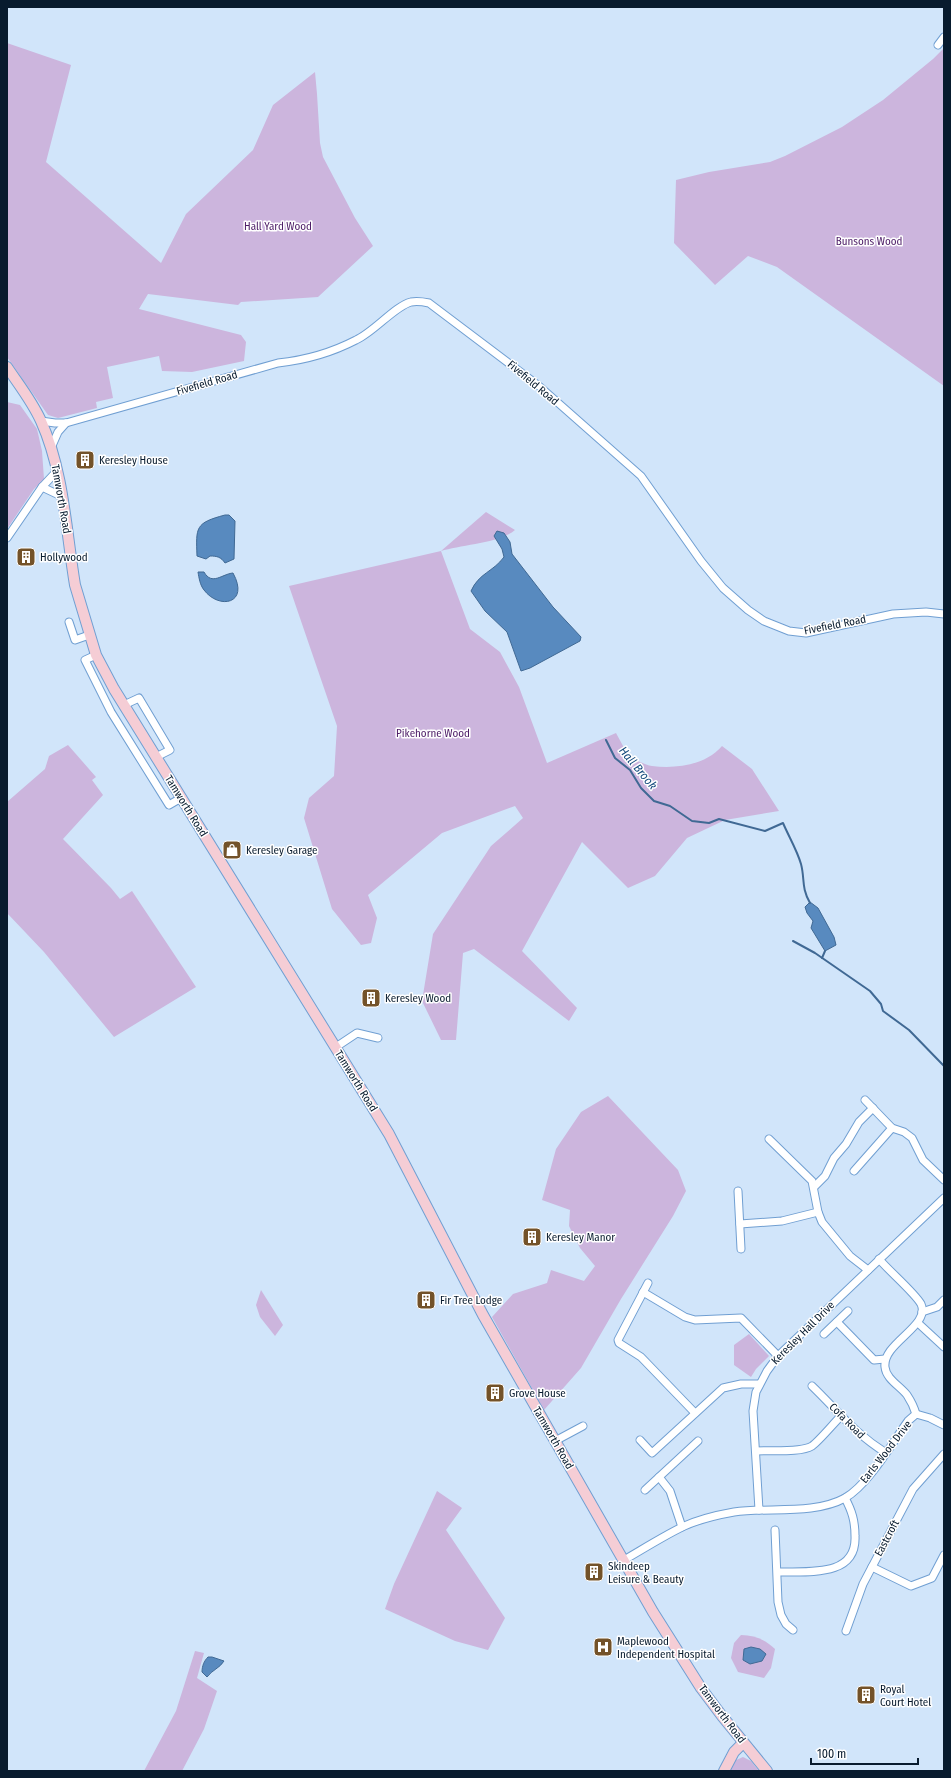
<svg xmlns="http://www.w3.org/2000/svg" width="951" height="1778" font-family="'Fira Sans Condensed',sans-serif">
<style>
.green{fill:#ccb5dd}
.water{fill:#588abf;stroke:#406994}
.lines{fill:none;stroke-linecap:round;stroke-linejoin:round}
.stream{stroke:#406994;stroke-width:2}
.minor-casing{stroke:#709fd2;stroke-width:9}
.secondary-casing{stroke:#709fd2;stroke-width:12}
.minor{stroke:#fff;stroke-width:7}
.secondary{stroke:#f5cdd5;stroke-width:10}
.labels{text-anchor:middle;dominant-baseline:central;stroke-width:3;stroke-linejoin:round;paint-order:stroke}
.park-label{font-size:11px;fill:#4c1c66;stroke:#fff}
.street-label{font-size:11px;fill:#081b2e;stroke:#fff}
.poi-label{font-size:11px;fill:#081b2e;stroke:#fff;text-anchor:start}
.water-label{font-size:12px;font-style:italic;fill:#12497c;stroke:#fff}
</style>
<rect width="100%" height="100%" fill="#d1e5fa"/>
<g class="green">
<polygon points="7,43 71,65 46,162 161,263 186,214 253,150 273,105 315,72 317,94 320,143 323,157 355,218 373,246 318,297 241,302 238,305 148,294 139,309 241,335 246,342 244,361 192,372 162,371 159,356 107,367 113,398 96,402 97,408 58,418 48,415 7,357"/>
<polygon points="944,48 944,386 777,267 748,256 715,285 674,243 676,180 709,172 770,162 785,156 842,127 883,100 933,59"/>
<polygon points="7,402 20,405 37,429 42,451 44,479 34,489 7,529"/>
<path d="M486,512L515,530C500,543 460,545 441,551L470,629L500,652L519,687L547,763L616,733L629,757C636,760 645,765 652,766C676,769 706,765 722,746L752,769L779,811L725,820L687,838L655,876L628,888L582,842L522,951L577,1008L569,1021L474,949L463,953L456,1040H441L422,1001L433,934L491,846L523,818L515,806L442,833L368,895L377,918L371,943L361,945L332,909L304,818L309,798L334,776L337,726L289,586L441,551Z"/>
<polygon points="68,745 96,777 92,780 103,795 63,839 111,888 120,899 132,891 196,987 114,1037 44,952 7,913 7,802 45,769 49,756"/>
<polygon points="608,1096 678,1170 686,1191 673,1216 621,1299 581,1368 544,1410 492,1317 513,1294 547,1283 551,1270 584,1281 595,1266 580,1248 569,1226 570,1210 542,1200 556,1149 581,1112"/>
<polygon points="261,1290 283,1325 275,1336 260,1317 256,1305"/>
<polygon points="749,1334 769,1356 756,1369 751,1377 734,1365 734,1345"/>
<polygon points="437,1491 462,1508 446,1530 505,1618 488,1650 455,1641 385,1609 394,1584"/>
<path d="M741,1635C755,1635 765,1640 775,1649L771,1668L764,1678L738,1672L731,1658L734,1643Z"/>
<polygon points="195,1651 204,1653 197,1678 217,1691 204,1729 182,1771 144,1771 176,1711"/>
<polygon points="743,1757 751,1761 759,1771 728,1771 734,1761"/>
</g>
<g class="water">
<path d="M225,515H229L235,521L234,559L225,563C221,557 217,556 210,556L206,559L197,556C196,527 195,523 225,515Z"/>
<path d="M497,531L504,533L510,542L512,554L553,607L581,637L580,641L530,668L521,671L507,632L485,611L471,591C479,573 493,572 504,557L502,549L494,536Z"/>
<path d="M198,572H204C212,586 222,574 233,573C250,604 219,610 204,590C200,585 199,578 198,572Z"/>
<polygon points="810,902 818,908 834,937 836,945 825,951 811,928 813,921 807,913 805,907"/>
<polygon points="751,1647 760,1649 766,1654 762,1661 750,1664 743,1660 744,1649"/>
<path d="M208,1657H212L224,1661C220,1668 212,1670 207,1677L202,1672C202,1666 204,1661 208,1657Z"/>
</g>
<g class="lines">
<g class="stream">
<path d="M606,740L615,758L630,770L641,788L654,801L670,806L692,821L709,823L719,819L765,831L783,823C789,837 797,850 801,864C805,879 801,887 810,903"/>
<polyline points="793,941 815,953 870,991 881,1004 883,1011 909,1030 944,1066"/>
<polyline points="822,958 825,951"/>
</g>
<g class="minor-casing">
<g id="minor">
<polyline points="938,45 944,37"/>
<path d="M41,421L55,423H66L278,363C306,360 331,353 356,340C374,332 395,306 411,302C417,301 424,302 429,303L539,386L641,476L701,561L723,588L748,610L764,621L789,631L806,633L893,614L926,612L944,614"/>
<polyline points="51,448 58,432 66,423"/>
<polyline points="42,487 61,496"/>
<polyline points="7,538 42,487 57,471"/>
<polyline points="69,622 75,640 89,635"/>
<polyline points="96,655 85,660 111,712 169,805 181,798"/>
<polyline points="124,705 139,698 170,750 156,757"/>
<polyline points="336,1047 357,1033 378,1038"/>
<polyline points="865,1100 892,1128 904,1132 912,1138 923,1160 944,1180"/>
<polyline points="769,1139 812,1181 818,1212 822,1222 850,1256 868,1270"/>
<polyline points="854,1171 892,1128"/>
<polyline points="814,1187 825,1176 834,1158 846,1144 859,1122 873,1108"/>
<polyline points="738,1191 741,1249"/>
<polyline points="740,1224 782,1221 818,1212"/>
<path d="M879,1259C888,1270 915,1293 921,1304C931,1326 882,1343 885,1367C886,1379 900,1386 907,1395C911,1401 914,1407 916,1414"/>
<polyline points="648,1283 618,1340 619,1343 641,1357 695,1413"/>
<polyline points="643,1292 685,1317 695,1320 741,1318 778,1356"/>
<polyline points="922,1312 937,1307 944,1300"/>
<polyline points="837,1322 874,1360 885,1359"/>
<polyline points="918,1323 944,1347"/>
<polyline points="824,1334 848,1311"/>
<path d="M812,1386C838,1411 854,1433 886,1453"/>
<polyline points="640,1440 652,1453 723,1388 741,1384 759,1384"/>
<polyline points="555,1441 583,1426"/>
<path d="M756,1451C770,1450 801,1453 812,1446C820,1440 833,1424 841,1416"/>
<polyline points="659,1477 670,1491 682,1527"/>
<polyline points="645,1490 698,1441"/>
<polyline points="759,1510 753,1411 756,1392 767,1371 778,1356 944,1198"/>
<polyline points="775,1530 778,1602 781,1615 786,1624 793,1630"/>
<path d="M624,1560C643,1549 662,1537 682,1527C697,1520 717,1515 734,1512C769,1507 814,1515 845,1498C869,1484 892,1443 908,1421L916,1414L930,1418L944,1425"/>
<polyline points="872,1567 911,1586 932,1578 944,1555"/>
<path d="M778,1572C807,1571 857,1578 855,1536C855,1521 852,1511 845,1498"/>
<polyline points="846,1631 863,1584 913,1489 944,1454"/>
</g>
</g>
<g class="secondary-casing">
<g id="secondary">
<path d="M7,367C19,385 32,401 41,421C64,472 66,531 75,585L96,655L114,689L389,1134L483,1315L653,1612L701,1688L722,1716L767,1771"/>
<polyline points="724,1771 734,1752 743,1743"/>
</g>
</g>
<use href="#minor" class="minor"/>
<use href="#secondary" class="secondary"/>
</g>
<defs>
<g id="building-square" transform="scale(1)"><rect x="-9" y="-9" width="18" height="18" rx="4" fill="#735229" stroke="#fff"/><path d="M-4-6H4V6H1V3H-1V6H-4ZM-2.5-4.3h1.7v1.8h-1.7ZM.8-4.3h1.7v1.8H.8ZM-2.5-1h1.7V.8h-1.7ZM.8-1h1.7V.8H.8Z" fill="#fff"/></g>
<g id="shop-square" transform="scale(1)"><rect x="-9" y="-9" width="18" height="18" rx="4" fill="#735229" stroke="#fff"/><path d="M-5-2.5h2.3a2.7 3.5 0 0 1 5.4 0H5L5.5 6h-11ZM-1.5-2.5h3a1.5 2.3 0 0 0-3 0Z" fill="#fff"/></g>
<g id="hospital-square" transform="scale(1)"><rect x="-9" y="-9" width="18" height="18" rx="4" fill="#735229" stroke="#fff"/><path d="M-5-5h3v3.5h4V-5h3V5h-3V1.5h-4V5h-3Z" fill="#fff"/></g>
</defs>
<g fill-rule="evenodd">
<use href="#building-square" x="85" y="460"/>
<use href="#building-square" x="26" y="557"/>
<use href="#shop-square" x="232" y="850"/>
<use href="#building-square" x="371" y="998"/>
<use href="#building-square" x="532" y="1237"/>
<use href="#building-square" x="426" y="1300"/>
<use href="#building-square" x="495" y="1393"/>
<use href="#building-square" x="594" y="1572"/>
<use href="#hospital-square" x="603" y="1647"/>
<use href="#building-square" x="866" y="1695"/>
</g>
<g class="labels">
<g class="park-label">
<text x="278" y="226">Hall Yard Wood</text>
<text x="869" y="241">Bunsons Wood</text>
<text x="433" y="733">Pikehorne Wood</text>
</g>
<g class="street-label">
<text transform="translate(207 383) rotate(-16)">Fivefield Road</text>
<text transform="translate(533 383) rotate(40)">Fivefield Road</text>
<text transform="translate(61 499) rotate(80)">Tamworth Road</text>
<text transform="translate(835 625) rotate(-11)">Fivefield Road</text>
<text transform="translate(186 806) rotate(58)">Tamworth Road</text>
<text transform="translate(356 1081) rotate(58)">Tamworth Road</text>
<text transform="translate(803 1333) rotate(-45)">Keresley Hall Drive</text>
<text transform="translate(847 1421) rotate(45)">Cofa Road</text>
<text transform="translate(553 1438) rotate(60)">Tamworth Road</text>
<text transform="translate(886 1452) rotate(-52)">Earls Wood Drive</text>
<text transform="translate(887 1538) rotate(-62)">Eastcroft</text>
<text transform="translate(722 1714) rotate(53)">Tamworth Road</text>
</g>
<g class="poi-label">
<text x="99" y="460">Keresley House</text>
<text x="40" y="557">Hollywood</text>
<text x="246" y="850">Keresley Garage</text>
<text x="385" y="998">Keresley Wood</text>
<text x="546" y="1237">Keresley Manor</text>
<text x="440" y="1300">Fir Tree Lodge</text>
<text x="509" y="1393">Grove House</text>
<text x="608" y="1566">Skindeep<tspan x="608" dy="13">Leisure &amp; Beauty</tspan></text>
<text x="617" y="1641">Maplewood<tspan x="617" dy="13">Independent Hospital</tspan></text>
<text x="880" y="1689">Royal<tspan x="880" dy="13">Court Hotel</tspan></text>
</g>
<g class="water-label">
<text transform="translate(638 768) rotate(50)">Hall Brook</text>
</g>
</g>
<rect width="951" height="1778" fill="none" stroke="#081b2e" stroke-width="16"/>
<path d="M811 1758v6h107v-6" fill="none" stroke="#081b2e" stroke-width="2"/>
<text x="817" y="1758" font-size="12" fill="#081b2e" stroke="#ffffff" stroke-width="3" paint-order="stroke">100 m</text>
</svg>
